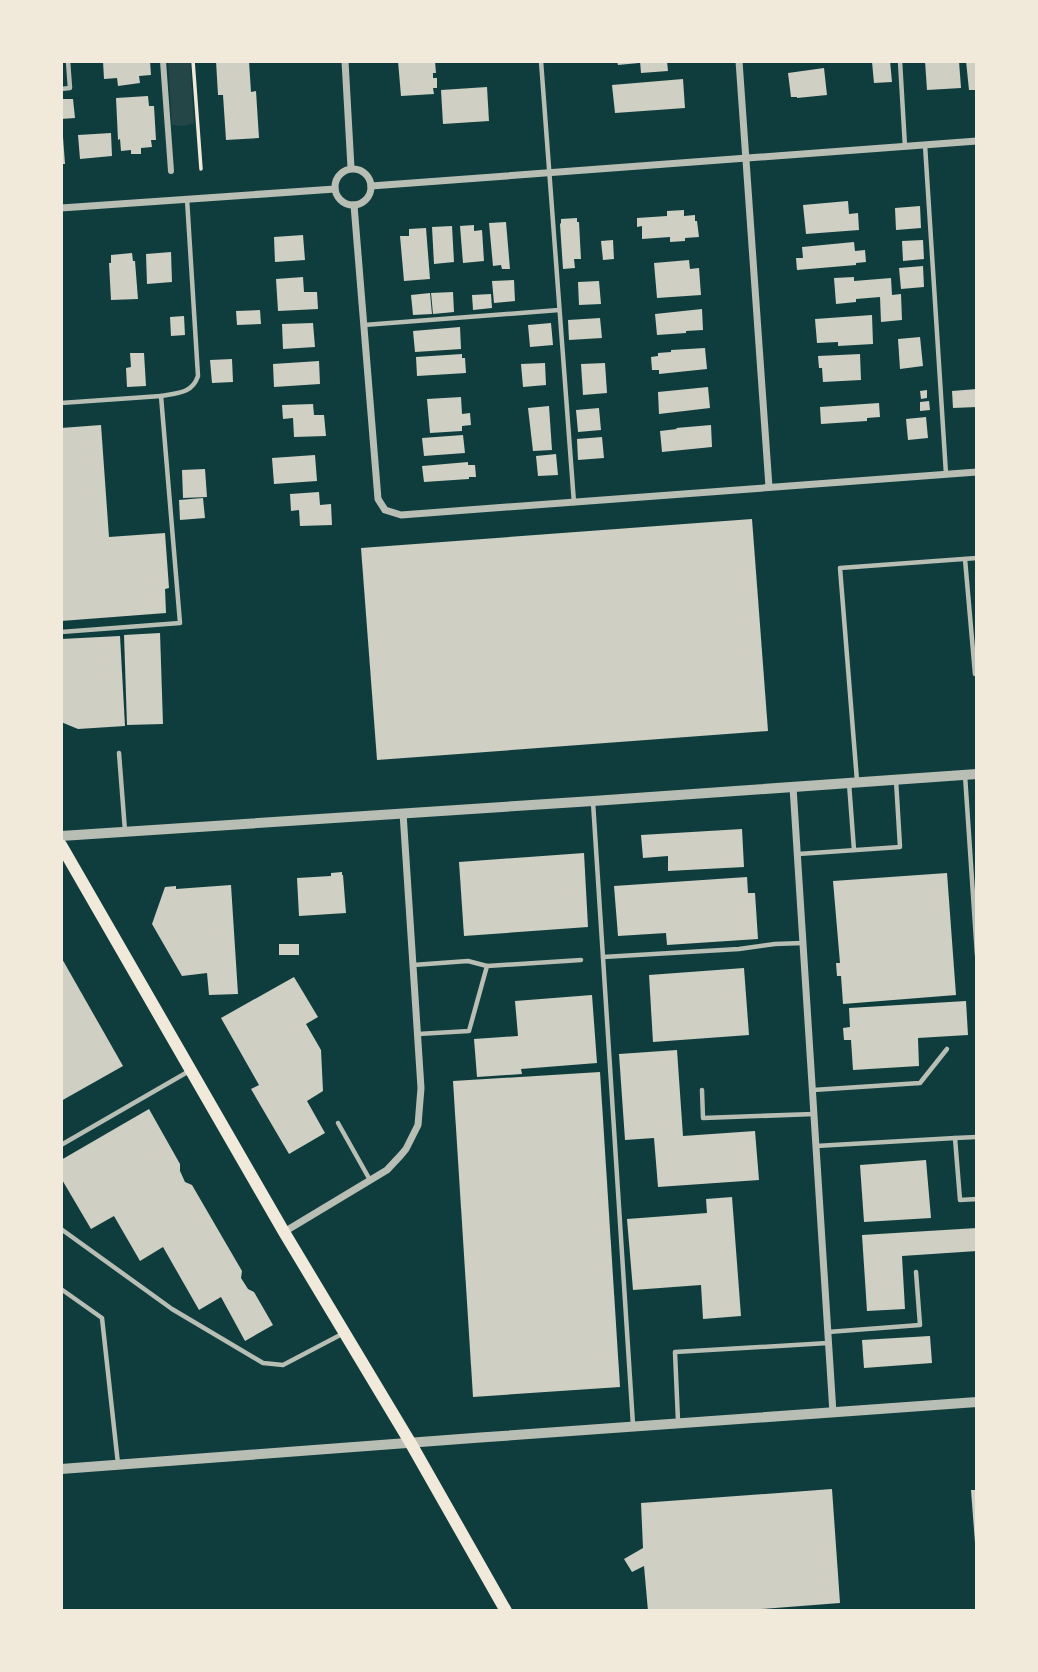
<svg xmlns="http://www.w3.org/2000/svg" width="1038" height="1672" font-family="'Fira Sans Condensed',sans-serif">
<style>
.green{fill:#244646}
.building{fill:#cfcfc3}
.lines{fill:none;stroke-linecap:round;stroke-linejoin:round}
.path{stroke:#f1e9da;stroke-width:3.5}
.service{stroke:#b8beb3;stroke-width:4.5}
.pedestrian{stroke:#b8beb3;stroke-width:6}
.minor{stroke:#b8beb3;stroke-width:7}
.tertiary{stroke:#b8beb3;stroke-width:10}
.secondary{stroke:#f1e9da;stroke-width:12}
</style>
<rect width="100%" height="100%" fill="#0f3d3e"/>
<polygon class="green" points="168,61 190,61 194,123 184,126 172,125"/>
<g class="building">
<polygon points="103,61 150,61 151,75 139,76 140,83 118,86 117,78 104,79"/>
<polygon points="216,61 249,61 251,92 256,91 259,138 226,140 223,95 218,95"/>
<polygon points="398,61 435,61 436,73 433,73 433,78 437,78 437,88 433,88 434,94 401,96"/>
<polygon points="617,61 639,61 639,63 618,65"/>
<polygon points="640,61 667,61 668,71 641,73"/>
<polygon points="884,61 890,61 892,82 874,83 872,62"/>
<polygon points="925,61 959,61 961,88 927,90"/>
<polygon points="966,61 977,61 977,90 969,90"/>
<polygon points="824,68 827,95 797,98 797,97 791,97 788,73"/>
<polygon points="683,79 685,108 615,113 612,85"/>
<polygon points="487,87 489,121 443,124 441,90"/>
<polygon points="148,96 149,106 154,106 156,140 151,140 152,147 141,148 141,154 131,154 131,150 121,151 120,139 118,140 116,98"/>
<polygon points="61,99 73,99 75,118 61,119"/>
<polygon points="111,133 112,156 80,159 78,135"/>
<polygon points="61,137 63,137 65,164 61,164"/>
<polygon points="848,201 849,214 858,213 859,230 806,234 803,205"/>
<polygon points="920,206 921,228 896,230 895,208"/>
<polygon points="684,210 684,216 695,215 695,221 697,221 699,237 685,238 685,241 670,242 670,237 642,239 642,226 637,227 637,218 667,216 667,211"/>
<polygon points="577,218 577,222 579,222 581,259 574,259 575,268 563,269 560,224 561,223 561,219"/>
<polygon points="506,222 510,269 502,269 501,265 493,266 489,223"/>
<polygon points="474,225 474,231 482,230 484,261 463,263 460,226"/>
<polygon points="452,226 454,262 434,264 432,227"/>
<polygon points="426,228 430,279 404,281 400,236 409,236 409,229"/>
<polygon points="303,235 305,260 275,262 274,237"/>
<polygon points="613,240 614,259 603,260 601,241"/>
<polygon points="923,240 924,259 903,261 902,241"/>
<polygon points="854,242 855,251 865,250 866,262 856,263 856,265 797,270 796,258 803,258 802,247"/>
<polygon points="171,252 172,282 147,284 146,254"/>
<polygon points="132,253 133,261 135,261 138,299 111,300 109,263 111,263 111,255"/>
<polygon points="689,260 690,269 699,268 701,295 657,298 654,263"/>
<polygon points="923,266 924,287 901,289 899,268"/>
<polygon points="303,277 304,292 317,292 318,309 278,311 276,279"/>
<polygon points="854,277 854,281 891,278 892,295 901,294 902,320 881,322 880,297 856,299 856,302 836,304 834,278"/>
<polygon points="514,280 515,301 494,303 492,281"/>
<polygon points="599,281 601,304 579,305 578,282"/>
<polygon points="453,292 454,312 433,314 431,293"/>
<polygon points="430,293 432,314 413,315 411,295"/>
<polygon points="491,294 492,308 473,310 472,295"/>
<polygon points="702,309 703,330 686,331 686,333 657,335 655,314"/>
<polygon points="260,310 261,324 237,325 236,311"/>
<polygon points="872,315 873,344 838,346 838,342 817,343 815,319"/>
<polygon points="184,316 185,335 171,336 170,317"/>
<polygon points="600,318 602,338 569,340 568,320"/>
<polygon points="313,323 315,347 283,349 282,324"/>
<polygon points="551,323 553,345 530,347 528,325"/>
<polygon points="460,327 461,349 415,352 413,331"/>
<polygon points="920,337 923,366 900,369 898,339"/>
<polygon points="705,348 707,369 659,374 659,370 652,370 651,357 658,356 658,353 671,352 671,350"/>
<polygon points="130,353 144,353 146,386 127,387 126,368 131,367"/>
<polygon points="462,354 462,358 465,358 466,373 417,376 416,357"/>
<polygon points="860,354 861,380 823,382 822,368 819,368 818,356"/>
<polygon points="232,359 233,382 212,383 210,360"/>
<polygon points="319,361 320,384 274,387 273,364"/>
<polygon points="545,363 546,385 523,387 521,364"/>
<polygon points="605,363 607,393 583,395 581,364"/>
<polygon points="708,387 710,408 659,414 658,392"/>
<polygon points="977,389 977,407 953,408 952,391"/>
<polygon points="927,390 927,398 921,399 920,391"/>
<polygon points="461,397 462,414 470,413 471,425 462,426 462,431 430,433 427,399"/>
<polygon points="929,401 930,410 920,411 920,402"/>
<polygon points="879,403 880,417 867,418 867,421 821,424 820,407"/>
<polygon points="313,404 314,415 324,415 326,436 294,437 293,418 283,419 282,405"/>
<polygon points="549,406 552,450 533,451 528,408"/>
<polygon points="599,408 601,430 578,432 576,410"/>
<polygon points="926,417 928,438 908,440 906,419"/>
<polygon points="101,425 109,537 165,533 169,588 165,589 166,613 61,621 61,428"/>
<polygon points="711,425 712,447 662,452 660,431 677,429 676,428"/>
<polygon points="463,435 465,453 424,456 422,438"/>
<polygon points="602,437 604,458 578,460 577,439"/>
<polygon points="556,454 558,475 538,476 536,456"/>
<polygon points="315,455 317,481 274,484 272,458"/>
<polygon points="468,462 468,465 475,465 476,477 469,477 469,479 424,482 422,466"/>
<polygon points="205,469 207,497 183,498 182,470"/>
<polygon points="319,492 320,505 331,504 332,525 300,526 299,510 291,511 290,494"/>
<polygon points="203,498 205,518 180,520 179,500"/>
<polygon points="752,519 768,731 377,760 361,548"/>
<polygon points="160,633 163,724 127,725 124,635"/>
<polygon points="120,636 125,726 78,729 61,722 61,639"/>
<polygon points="742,829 744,867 668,871 668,856 643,858 641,835"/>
<polygon points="584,853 588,927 464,936 459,862"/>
<polygon points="342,872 342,875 343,875 346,913 299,916 297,878 331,876 331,873"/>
<polygon points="947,873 956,995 843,1004 841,976 837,976 836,963 840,963 833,881"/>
<polygon points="747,877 748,893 755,893 758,939 667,945 666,933 618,936 614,886"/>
<polygon points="231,885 238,994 209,995 207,973 182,976 152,924 165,887 176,886 176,889"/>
<rect x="279" y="944" width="20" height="11"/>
<polygon points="61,957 123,1066 61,1101"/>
<polygon points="744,968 749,1035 653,1042 649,975"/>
<polygon points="294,977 318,1017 306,1024 321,1050 323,1091 307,1101 325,1133 289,1154 251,1089 259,1085 221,1018"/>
<polygon points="592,995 597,1063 521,1069 522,1074 477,1077 474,1039 518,1036 515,1001"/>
<polygon points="966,1001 968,1035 918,1038 919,1066 853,1070 851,1040 844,1040 843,1028 850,1027 849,1008"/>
<polygon points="677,1050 683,1136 755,1131 759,1180 658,1187 654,1138 625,1140 619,1054"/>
<polygon points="600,1072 620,1387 473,1397 453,1081"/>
<polygon points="149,1109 180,1164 180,1171 185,1182 192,1185 242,1271 241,1278 248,1289 254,1292 273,1325 245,1341 221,1297 199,1310 163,1247 140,1261 114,1216 91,1229 61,1178 61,1160"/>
<polygon points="926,1160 931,1218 864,1222 860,1165"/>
<polygon points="732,1197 741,1316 703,1319 701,1285 633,1290 627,1219 707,1213 706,1199"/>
<polygon points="977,1228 977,1251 902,1256 905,1309 867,1311 862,1235"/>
<polygon points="930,1336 932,1363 864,1368 862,1340"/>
<polygon points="832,1489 840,1603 734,1611 648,1611 644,1566 632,1572 624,1559 643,1548 641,1503"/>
<polygon points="971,1490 977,1490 977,1543 975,1543"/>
</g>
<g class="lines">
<polyline class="path" points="193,61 201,169"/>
<g class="service">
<polyline points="541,61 574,503"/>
<polyline points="900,61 905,147"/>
<polyline points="61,89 70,88 68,61"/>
<polyline points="925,145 946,474"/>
<polyline points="364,325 559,310"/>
<path d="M161,396C177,393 192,394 198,376L187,199"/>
<polyline points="61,403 161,396 180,623 61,632"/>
<polyline points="965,559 975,674 977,673"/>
<polyline points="119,753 125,831"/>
<polyline points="965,775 977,955"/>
<polyline points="857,781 840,568 977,558"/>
<polyline points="849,783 854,850"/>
<polyline points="593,802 633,1425"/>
<polyline points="798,854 900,847 896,780"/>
<polyline points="603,957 739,949 775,944 803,943"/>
<polyline points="413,965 468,961 487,966 581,960"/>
<polyline points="418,1034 469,1031 487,966"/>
<polyline points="702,1090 703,1118 814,1114"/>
<polyline points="813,1090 920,1083 947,1049"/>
<polyline points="338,1123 370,1180"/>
<polyline points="955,1138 977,1137"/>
<polyline points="61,1145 191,1070"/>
<polyline points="816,1146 955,1138 960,1200 977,1199"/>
<polyline points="61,1229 172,1309 263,1363 283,1365 344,1333"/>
<polyline points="61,1289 102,1318 118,1464"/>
<polyline points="828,1332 920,1325 916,1272"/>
<polyline points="678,1421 675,1352 828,1343"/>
</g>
<polyline class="pedestrian" points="163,61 171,171"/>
<g class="minor">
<polyline points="345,61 351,168"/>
<polyline points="739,61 769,487"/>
<circle cx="353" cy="187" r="18"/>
<polyline points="371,186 977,141"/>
<polyline points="354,205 378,499 385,510 401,515 977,472"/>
<polyline points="61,208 335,189"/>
<polyline points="793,787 833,1413"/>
<polyline points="284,1232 387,1170 401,1155 406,1149 418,1125 421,1088 403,813"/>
</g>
<g class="tertiary">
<polyline points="61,836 593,801 977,774"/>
<path d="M61,1469C366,1445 672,1424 977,1402"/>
</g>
<polyline class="secondary" points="61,845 284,1232 410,1442 506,1611"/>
</g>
<rect width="1038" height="1672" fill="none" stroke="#f1e9da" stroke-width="126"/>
</svg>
